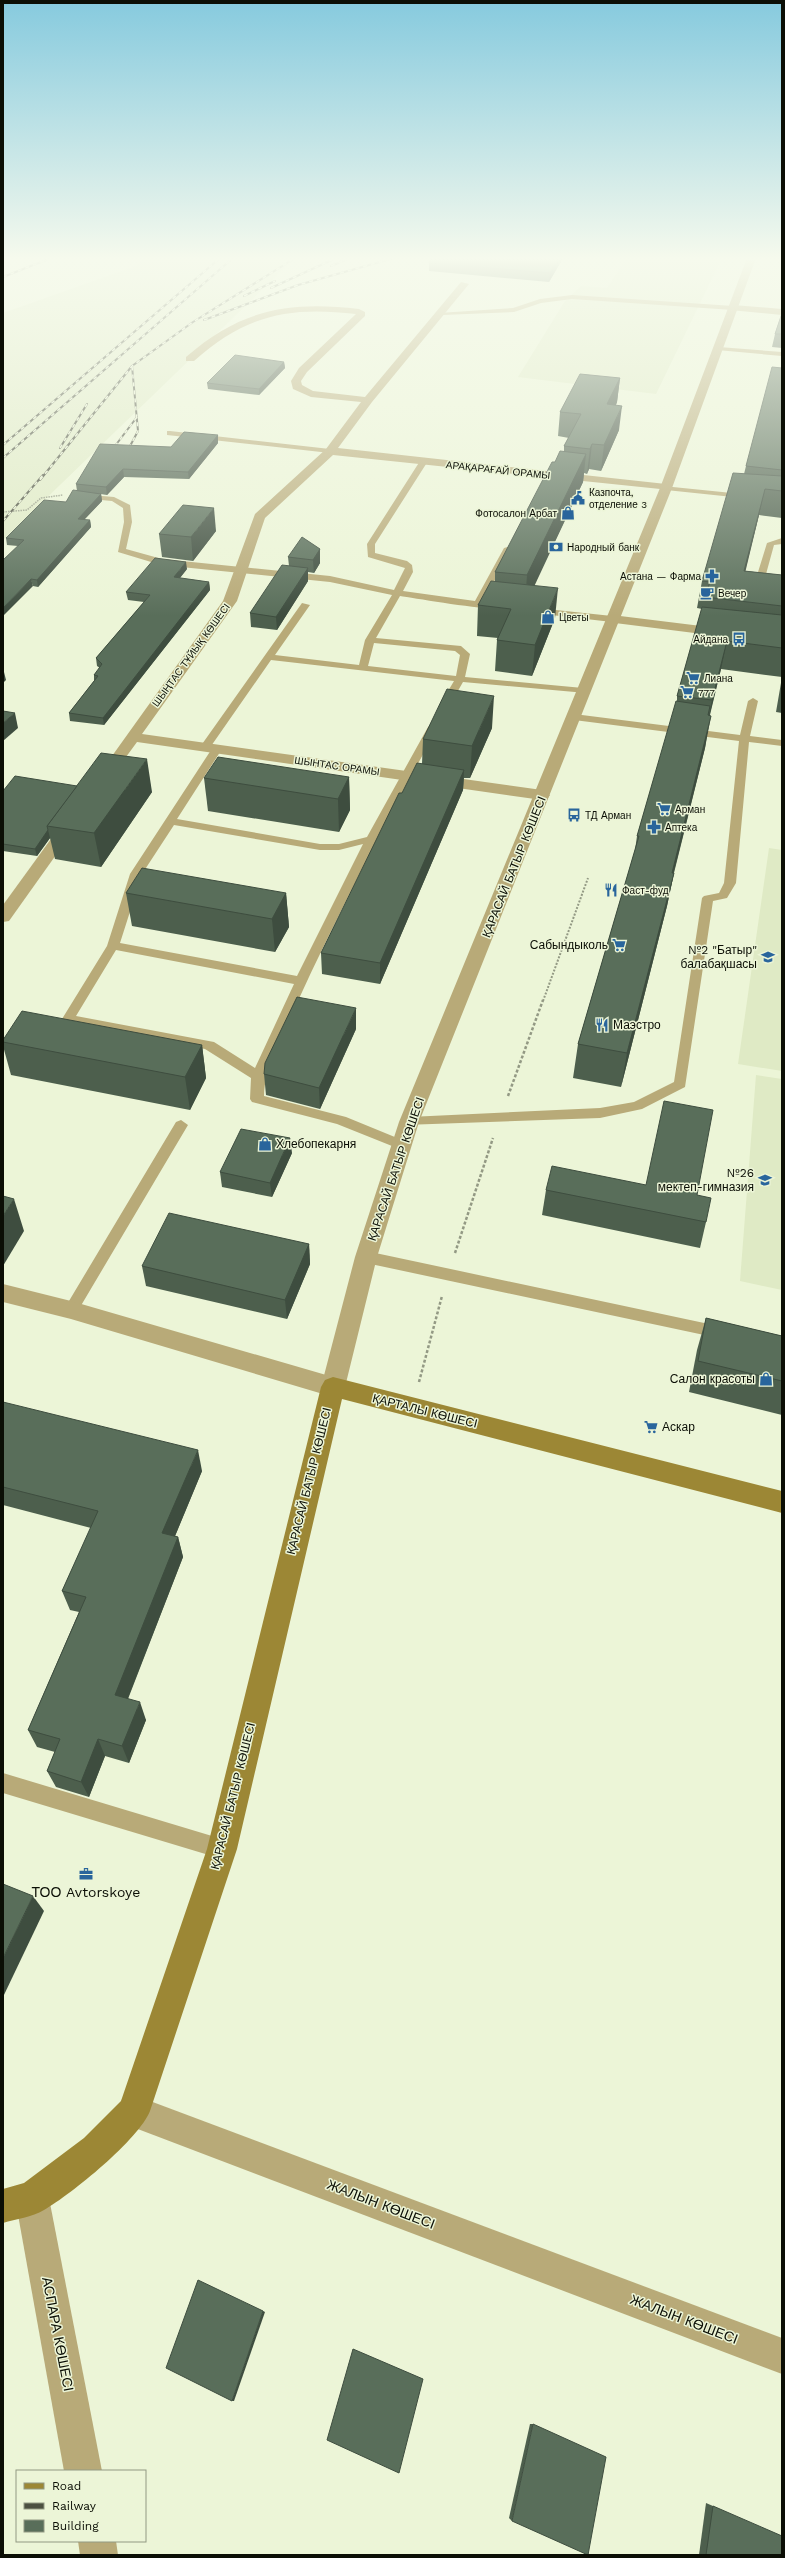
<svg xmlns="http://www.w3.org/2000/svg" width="785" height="2558" font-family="'Work Sans',sans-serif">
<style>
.built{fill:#dfeac5}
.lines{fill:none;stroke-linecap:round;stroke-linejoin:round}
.path-far2{stroke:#939984;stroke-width:1.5;stroke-dasharray:1.5 1;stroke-linecap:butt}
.path-far1{stroke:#939984;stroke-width:2;stroke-dasharray:2 1.5;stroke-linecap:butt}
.path{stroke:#939984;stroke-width:2.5;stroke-dasharray:3 2;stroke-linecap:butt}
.service{fill:#b8aa78;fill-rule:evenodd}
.minor{fill:#b8aa78;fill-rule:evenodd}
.tertiary{fill:#b8aa78;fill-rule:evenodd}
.secondary{fill:#9c8735;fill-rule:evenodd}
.rail-casing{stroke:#4c5041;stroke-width:2}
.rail{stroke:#ecf5d7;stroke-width:1.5;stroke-dasharray:4;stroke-linecap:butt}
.wall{fill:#4d5f4d}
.shaded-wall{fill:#3e4d3f}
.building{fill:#596e5a;stroke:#3e4d3f}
.labels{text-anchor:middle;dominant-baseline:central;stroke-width:3;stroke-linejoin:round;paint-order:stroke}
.far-street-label{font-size:10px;fill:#0b0e05;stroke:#ecf5d7}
.far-poi-label{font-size:10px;fill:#0b0e05;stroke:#ecf5d7;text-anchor:start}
.street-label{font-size:12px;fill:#0b0e05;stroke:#ecf5d7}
.poi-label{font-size:12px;fill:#0b0e05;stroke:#ecf5d7;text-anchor:end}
.near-poi-label{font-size:14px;fill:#0b0e05;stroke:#ecf5d7}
.near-street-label{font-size:14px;fill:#0b0e05;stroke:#ecf5d7}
</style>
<rect width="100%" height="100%" fill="#ecf5d7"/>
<g class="built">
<polygon points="143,258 295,258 3,540 3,313 136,266"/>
<polygon points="627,258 715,258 720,262 656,394 518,377 565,301 581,286 607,288"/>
<polygon points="769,848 782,850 782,1071 738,1064"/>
<polygon points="756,1075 782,1079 782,1290 740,1281"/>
</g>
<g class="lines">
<polyline class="path-far2" points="3,512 27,510 41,498 63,495"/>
<polyline class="path-far1" points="543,1001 588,878"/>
<g class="path">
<polyline points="508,1096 543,1000"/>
<polyline points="455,1253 493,1138"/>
<polyline points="419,1382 442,1296"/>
</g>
<g class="service">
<polygon points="572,295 733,306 736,308 733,310 572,299 541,303 514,312 442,315 439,313 513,308 540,299"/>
<polygon points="719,347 782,352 782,356 717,350"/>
<polygon points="170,431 330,449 334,451 330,453 167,435 167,431"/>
<path d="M424,459L428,461L375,544V553L407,561L412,565L413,572L403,591L475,601L504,548L511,546L512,548L483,602L504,607C497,613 415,598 400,596L376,638L461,646L470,654L465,677L583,688L588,691L586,693L463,682L447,710L443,711L438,708L454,681L271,660L209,749H201L200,747L302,603L310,605L275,655L359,665L365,640L392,595L330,582L161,565L118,552L124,522L123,508L112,501L79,498V494L114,497L130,505L132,522L126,549L162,559L330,576L394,590L405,568L368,557L367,544L420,461ZM374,643L455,651L460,655L456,676L368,666Z"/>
<polygon points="663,486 782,498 782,502 666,490 663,490"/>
<polygon points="782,538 782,544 774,545 763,585 773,595 782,595 782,601 771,601 754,585 767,543"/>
<polygon points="537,608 612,616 617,619 612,622 534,613 532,611"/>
<polygon points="753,698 758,701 750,736 782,740 782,746 749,742 736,883 727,898 713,901 685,1087 642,1109 600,1118 404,1125 402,1122 409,1117 600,1108 634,1102 674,1082 702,898 704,896 719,893 724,883 739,741 574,720 569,717 574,714 740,735 748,701"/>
<path d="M433,724L438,727C388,818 340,909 297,1003C284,1033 265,1063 264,1096L346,1117L407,1142L409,1145L407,1148H397L337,1124L252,1102L250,1099L251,1078L205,1049L64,1022L62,1019L107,946L130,874L213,747L222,749L177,819L320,844H339L367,837L428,727ZM174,825L320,850H339L363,844L297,976L120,943L142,874ZM116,950L294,984L255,1068L214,1042L76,1016Z"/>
<polygon points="181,1120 188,1125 76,1314 66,1314 63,1310 66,1306 176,1122"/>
<polygon points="366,1251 723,1327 728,1329 731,1333 728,1337 723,1339 366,1263 361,1261 359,1257 361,1253"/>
<polygon points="3,1773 222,1839 229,1842 232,1849 229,1856 222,1859 3,1793"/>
</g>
<g class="minor">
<path d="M461,282L469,284L372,402L338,448L666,484L672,488L670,490L333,455L265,518L237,601L142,734L542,790L550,795L548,798L542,800L137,742L107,783H97L94,780L97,777L223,601L255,514L326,449L361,402L311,397L293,389L291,381L299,368L356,314C289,306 245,315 194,361H186V357C241,309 289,301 359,309L365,312V316L307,372L301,381L302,385L313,391L365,397Z"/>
<polygon points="733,305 782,309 782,315 730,310 730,306"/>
<polygon points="612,615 782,636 782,644 607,622 605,619 607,616"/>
<polygon points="70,819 78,824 9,921 3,922 3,905 64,821"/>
<polygon points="3,1284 71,1301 333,1377 341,1380 345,1387 341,1394 333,1397 71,1319 3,1302"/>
<polygon points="134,2095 782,2338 782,2374 122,2123 118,2111 122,2099"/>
<polygon points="32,2181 44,2186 49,2198 102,2471 64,2471 15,2198 20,2186"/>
<polygon points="78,2541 116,2541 118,2555 80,2555"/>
</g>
<polygon class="tertiary" points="747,258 756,258 672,488 419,1122 377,1257 345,1387 341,1394 333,1397 325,1394 321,1387 355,1257 399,1122 660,488"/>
<path class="secondary" d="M333,1377L782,1491V1513L342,1399L237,1849L150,2111C139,2139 72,2194 44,2210C32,2217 16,2219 3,2223V2189L24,2183L84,2138L121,2101L207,1849L321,1387L325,1380Z"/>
<g class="rail-casing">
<g id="rail">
<polyline points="331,266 350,258"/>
<polyline points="3,277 51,258"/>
<polyline points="271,288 336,258"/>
<polyline points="244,296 275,281"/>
<polyline points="204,320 298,285 394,258"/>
<polyline points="3,445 220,258"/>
<polyline points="115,446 137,417"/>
<polyline points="60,448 87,404"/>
<polyline points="129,448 138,431 132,366"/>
<polyline points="3,458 233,258"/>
<polyline points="40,480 132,366 193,322 295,258"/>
<polyline points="3,521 43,475"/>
</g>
</g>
<use href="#rail" class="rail"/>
</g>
<g class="wall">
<polygon points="563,258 549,282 429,271 429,263"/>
<polygon points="782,313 782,348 772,347 775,334"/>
<polygon points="284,362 285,368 259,395 208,389 207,383"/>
<polygon points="782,368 782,518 759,515 745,571 782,575 782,713 776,712 782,677 721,669 710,715 705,748 674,873 667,906 621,1087 573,1078 578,1044 635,850 637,836 677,702 677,696 702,609 697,608 702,581 744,474 746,466"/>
<polygon points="620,378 617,402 616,405 619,430 601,471 589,469 587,474 584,473 583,482 534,585 555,618 532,676 495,671 497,640 498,638 477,636 478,605 495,581 495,572 555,462 564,451 564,446 569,438 558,436 560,412"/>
<polygon points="218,435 218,443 189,479 124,477 107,495 94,493 101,494 102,501 84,520 90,520 91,527 38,587 33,586 18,546 7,545 6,538 66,502 77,491 76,484 171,447"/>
<polygon points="216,531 193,561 162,557 159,534"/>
<polygon points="320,549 320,563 314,573 308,572 308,581 277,630 251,627 250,613 289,566 288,557"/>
<polygon points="187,569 180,578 209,582 210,590 104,725 70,721 69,713 94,681 94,675 100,668 97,666 96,658 144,602 128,600 126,592"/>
<polygon points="492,728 470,778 464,778 463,790 380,984 322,974 321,953 402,793 422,764 423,739"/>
<polygon points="349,777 350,810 339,832 208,811 204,778"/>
<polygon points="77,786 152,792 101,867 55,859 50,838 37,856 3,851 3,791"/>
<polygon points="126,893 286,893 289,927 275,952 132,926"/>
<polygon points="356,1029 320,1109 266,1095 264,1074"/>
<polygon points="3,1040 202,1045 206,1078 190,1110 11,1075 3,1046"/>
<polygon points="292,1153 272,1197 222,1187 220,1172"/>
<polygon points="546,1190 697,1195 706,1222 700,1248 542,1215"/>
<polygon points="309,1244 310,1264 287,1319 146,1286 142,1266"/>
<polygon points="706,1318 782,1336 782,1415 689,1392 697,1350"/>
<polygon points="3,1402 202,1471 175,1536 178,1537 183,1557 128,1699 146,1720 129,1763 105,1756 89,1797 56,1787 47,1771 55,1752 37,1747 28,1730 79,1612 70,1610 62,1591 91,1528 3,1505"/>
<polygon points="530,2424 533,2424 512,2521 509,2518"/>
<polygon points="706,2503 713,2506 782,2555 699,2555"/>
</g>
<g class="shaded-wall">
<polygon points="559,258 563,258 549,282 550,273"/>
<polygon points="284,362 285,368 259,395 259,389"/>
<polygon points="620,378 617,402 605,428 607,404"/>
<polygon points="622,406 619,430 601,471 604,445"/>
<polygon points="218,435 218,443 189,479 188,472"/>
<polygon points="592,444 589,469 587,474 590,449"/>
<polygon points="586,454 583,482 525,606 527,575"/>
<polygon points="123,469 124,477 107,495 106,487"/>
<polygon points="765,489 759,515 739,598 744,571"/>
<polygon points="101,494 102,501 79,525 78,519"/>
<polygon points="214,508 216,531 193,561 191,537"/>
<polygon points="90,520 91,527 38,587 37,580"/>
<polygon points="320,549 320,563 314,573 313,560"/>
<polygon points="186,562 187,569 174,585 174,577"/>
<polygon points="308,568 308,581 277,630 276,617"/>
<polygon points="31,579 33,586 3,616 3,608"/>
<polygon points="209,582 210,590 104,725 103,718"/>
<polygon points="558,588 555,618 532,676 535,645"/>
<polygon points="727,641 721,669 706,729 712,700"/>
<polygon points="3,668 6,680 3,683"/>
<polygon points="494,696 492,728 470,778 472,746"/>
<polygon points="15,713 18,728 3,741 3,723"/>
<polygon points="711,716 705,748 672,879 674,873 667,906 621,1087 627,1053"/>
<polygon points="147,759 152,792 101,867 94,833"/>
<polygon points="464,770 463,790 380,984 380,963"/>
<polygon points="349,777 350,810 339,832 338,799"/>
<polygon points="48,830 50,838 37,856 35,849"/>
<polygon points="286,893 289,927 275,952 272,919"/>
<polygon points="356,1008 356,1029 320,1109 319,1088"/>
<polygon points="202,1045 206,1078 190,1110 185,1077"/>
<polygon points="290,1138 292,1153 272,1197 270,1183"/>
<polygon points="14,1199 24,1231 3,1266 3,1216"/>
<polygon points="309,1244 310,1264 287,1319 285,1300"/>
<polygon points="198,1450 202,1471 168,1553 162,1533"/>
<polygon points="178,1537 183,1557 122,1713 115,1695"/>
<polygon points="140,1702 146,1720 129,1763 122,1746"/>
<polygon points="98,1739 105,1756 89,1797 81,1782"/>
<polygon points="33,1896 44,1911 3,1997 3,1958"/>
<polygon points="263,2311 265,2312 234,2401 232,2401"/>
</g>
<g class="building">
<polygon points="432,258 559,258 550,273 429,263"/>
<polygon points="782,313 782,334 775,334"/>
<polygon points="235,355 284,362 259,389 207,383"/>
<polygon points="772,367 782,368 782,470 746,466"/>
<polygon points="580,374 620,378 607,404 622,406 604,445 592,444 590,449 564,446 581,414 560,412"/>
<polygon points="184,432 218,435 188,472 123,469 106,487 76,484 100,444 171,447"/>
<polygon points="560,451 586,454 527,575 495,572 552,462 555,462"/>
<polygon points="733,473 782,476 782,491 765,489 744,571 782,575 782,606 705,597 710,582 702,581"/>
<polygon points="73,490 101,494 78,519 90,520 37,580 31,579 3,608 3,560 24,540 6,538 44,500 66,502"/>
<polygon points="183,505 214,508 191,537 159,534"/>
<polygon points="302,537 320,549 313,560 288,557"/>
<polygon points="155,558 186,562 174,577 209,582 103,718 69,713 98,676 94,675 102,664 96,658 150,595 126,592"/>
<polygon points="282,565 308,568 276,617 250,613"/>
<polygon points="491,581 558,588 535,645 497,640 511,609 478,605"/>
<polygon points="702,607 782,615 782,648 727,641 712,700 677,696"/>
<polygon points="447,689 494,696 472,746 423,739"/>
<polygon points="676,701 710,706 708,715 711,716 672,873 674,873 627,1053 578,1044 639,836 637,836"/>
<polygon points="3,711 15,713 3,723"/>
<polygon points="101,753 147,759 94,833 47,826"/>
<polygon points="218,757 349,777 338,799 204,778"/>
<polygon points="417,763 464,770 380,963 321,953 399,793 402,793"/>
<polygon points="15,776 77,786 47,826 48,830 35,849 3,844 3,791"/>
<polygon points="142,868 286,893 272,919 126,893"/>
<polygon points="297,997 356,1008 319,1088 264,1074 265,1063"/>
<polygon points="22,1011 202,1045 185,1077 3,1042 3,1040"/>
<polygon points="664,1101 713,1110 697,1195 711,1198 706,1222 546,1190 552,1166 646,1185"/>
<polygon points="241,1129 290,1138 270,1183 220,1172"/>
<polygon points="3,1196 14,1199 3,1216"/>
<polygon points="169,1213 309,1244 285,1300 142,1266"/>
<polygon points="706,1318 782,1336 782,1381 698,1361"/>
<polygon points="3,1402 198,1450 162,1533 178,1537 115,1695 140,1702 122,1746 98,1739 81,1782 47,1771 60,1739 28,1730 86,1597 62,1591 98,1511 3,1487"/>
<polygon points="3,1884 33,1896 3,1958"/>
<polygon points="198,2280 263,2311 232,2401 166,2368"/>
<polygon points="353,2349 423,2379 399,2473 327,2440"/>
<polygon points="533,2424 606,2457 588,2555 512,2521"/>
<polygon points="713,2506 782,2536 782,2555 706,2555"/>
</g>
<linearGradient id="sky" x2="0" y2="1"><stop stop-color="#86cade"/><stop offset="0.42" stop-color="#f6faed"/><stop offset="1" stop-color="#f6faed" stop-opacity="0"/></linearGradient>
<rect width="785" height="616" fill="url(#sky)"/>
<defs>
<g id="civic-bare" transform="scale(1.08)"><path d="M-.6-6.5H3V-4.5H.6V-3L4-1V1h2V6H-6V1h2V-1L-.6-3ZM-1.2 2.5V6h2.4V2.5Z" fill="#29659c" stroke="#ecf5d7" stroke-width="2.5" paint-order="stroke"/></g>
<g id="shop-bare" transform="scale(1.08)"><path d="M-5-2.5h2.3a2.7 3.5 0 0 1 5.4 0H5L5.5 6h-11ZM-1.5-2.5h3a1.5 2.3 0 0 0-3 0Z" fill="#29659c" stroke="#ecf5d7" stroke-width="2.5" paint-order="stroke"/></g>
<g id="bank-bare" transform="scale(1.08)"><path d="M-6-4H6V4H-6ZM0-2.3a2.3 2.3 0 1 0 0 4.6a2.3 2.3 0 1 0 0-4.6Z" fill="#29659c" stroke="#ecf5d7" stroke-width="2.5" paint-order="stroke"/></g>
<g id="pharmacy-bare" transform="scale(1.08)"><path d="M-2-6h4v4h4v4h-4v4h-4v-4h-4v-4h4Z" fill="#29659c" stroke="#ecf5d7" stroke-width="2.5" paint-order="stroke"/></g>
<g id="cafe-bare" transform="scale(1.08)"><path d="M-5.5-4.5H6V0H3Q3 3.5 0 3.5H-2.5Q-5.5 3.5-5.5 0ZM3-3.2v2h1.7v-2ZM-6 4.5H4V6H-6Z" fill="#29659c" stroke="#ecf5d7" stroke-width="2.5" paint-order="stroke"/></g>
<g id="bus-bare" transform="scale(1.08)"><path d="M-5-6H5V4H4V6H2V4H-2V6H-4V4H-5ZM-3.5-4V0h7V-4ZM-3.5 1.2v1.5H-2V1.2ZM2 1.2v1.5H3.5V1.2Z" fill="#29659c" stroke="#ecf5d7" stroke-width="2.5" paint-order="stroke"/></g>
<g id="supermarket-bare" transform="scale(1.08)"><path d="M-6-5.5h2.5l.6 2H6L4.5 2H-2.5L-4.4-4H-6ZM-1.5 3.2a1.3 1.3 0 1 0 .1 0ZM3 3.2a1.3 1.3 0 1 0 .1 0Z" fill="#29659c" stroke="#ecf5d7" stroke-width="2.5" paint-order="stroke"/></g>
<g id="restaurant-bare" transform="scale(1.08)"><path d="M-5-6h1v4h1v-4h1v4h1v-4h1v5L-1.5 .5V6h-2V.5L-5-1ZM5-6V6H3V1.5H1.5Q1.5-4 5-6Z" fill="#29659c" stroke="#ecf5d7" stroke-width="2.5" paint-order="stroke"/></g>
<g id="school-bare" transform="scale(1.08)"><path d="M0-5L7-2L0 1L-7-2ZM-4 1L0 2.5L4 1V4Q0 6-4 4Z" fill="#29659c" stroke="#ecf5d7" stroke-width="2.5" paint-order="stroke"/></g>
<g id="office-bare" transform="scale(1.08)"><path d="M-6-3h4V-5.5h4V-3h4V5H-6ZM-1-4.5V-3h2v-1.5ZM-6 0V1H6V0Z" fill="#29659c" stroke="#ecf5d7" stroke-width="2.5" paint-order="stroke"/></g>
</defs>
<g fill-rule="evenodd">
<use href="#civic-bare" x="578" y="498"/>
<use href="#shop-bare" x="568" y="513"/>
<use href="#bank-bare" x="556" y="547"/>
<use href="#pharmacy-bare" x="712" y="576"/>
<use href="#cafe-bare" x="707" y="593"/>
<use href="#shop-bare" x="548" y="617"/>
<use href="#bus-bare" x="739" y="639"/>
<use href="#supermarket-bare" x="693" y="678"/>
<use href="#supermarket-bare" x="687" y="692"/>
<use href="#supermarket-bare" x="664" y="809"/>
<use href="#bus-bare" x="574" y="815"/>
<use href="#pharmacy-bare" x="654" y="827"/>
<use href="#restaurant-bare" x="611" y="890"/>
<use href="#supermarket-bare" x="619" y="945"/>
<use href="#school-bare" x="768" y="957"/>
<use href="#restaurant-bare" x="602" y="1025"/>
<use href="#shop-bare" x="265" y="1144"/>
<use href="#school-bare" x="765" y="1180"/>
<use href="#shop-bare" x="766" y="1379"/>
<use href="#supermarket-bare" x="651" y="1427"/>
<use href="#office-bare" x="86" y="1874"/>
</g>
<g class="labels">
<g class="far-street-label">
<text transform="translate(498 470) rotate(6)">АРАҚАРАҒАЙ ОРАМЫ</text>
<text transform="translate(191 655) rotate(-54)">ШЫҢТАС ТҰЙЫҚ КӨШЕСІ</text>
<text transform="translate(337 766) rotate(8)">ШЫНТАС ОРАМЫ</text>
</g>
<g class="far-poi-label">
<text x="589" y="492">Казпочта,<tspan x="589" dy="12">отделение 3</tspan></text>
<text x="557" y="513" text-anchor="end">Фотосалон Арбат</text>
<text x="567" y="547">Народный банк</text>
<text x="701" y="576" text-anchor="end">Астана — Фарма</text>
<text x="718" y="593">Вечер</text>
<text x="559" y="617">Цветы</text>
<text x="728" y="639" text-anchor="end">Айдана</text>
<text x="704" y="678">Лиана</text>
<text x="698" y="692">777</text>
<text x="675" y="809">Арман</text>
<text x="585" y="815">ТД Арман</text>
<text x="665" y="827">Аптека</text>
<text x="622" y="890">Фаст-фуд</text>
</g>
<g class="street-label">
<text transform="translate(514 867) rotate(-68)">ҚАРАСАЙ БАТЫР КӨШЕСІ</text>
<text transform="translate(396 1169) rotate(-71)">ҚАРАСАЙ БАТЫР КӨШЕСІ</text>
<text transform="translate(425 1411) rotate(14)">ҚАРТАЛЫ КӨШЕСІ</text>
<text transform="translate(309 1481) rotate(-76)">ҚАРАСАЙ БАТЫР КӨШЕСІ</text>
<text transform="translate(233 1796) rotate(-76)">ҚАРАСАЙ БАТЫР КӨШЕСІ</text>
</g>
<g class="poi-label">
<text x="608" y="945">Сабындыколь</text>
<text x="757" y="950">№2 "Батыр"<tspan x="757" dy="14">балабақшасы</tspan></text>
<text x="613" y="1025" text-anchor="start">Маэстро</text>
<text x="276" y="1144" text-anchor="start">Хлебопекарня</text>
<text x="754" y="1173">№26<tspan x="754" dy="14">мектеп-гимназия</tspan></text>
<text x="755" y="1379">Салон красоты</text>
<text x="662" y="1427" text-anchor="start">Аскар</text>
</g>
<g class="near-poi-label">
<text x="86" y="1892">ТОО Avtorskoye</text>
</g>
<g class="near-street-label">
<text transform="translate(381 2204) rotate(21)">ЖАЛЫН КӨШЕСІ</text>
<text transform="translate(684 2319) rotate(21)">ЖАЛЫН КӨШЕСІ</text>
<text transform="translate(58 2334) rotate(79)">АСПАРА КӨШЕСІ</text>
</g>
</g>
<rect width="785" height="2558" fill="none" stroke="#0b0e05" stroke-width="8"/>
<rect x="16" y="2470" width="130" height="72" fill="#ecf5d7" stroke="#929983"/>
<rect x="24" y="2483" width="20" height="6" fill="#9c8735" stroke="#929983"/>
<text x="52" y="2490" font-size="12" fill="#0b0e05">Road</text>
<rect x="24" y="2503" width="20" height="6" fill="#4c5041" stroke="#929983"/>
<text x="52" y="2510" font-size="12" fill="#0b0e05">Railway</text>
<rect x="24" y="2520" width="20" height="12" fill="#596e5a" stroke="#929983"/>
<text x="52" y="2530" font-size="12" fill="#0b0e05">Building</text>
</svg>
